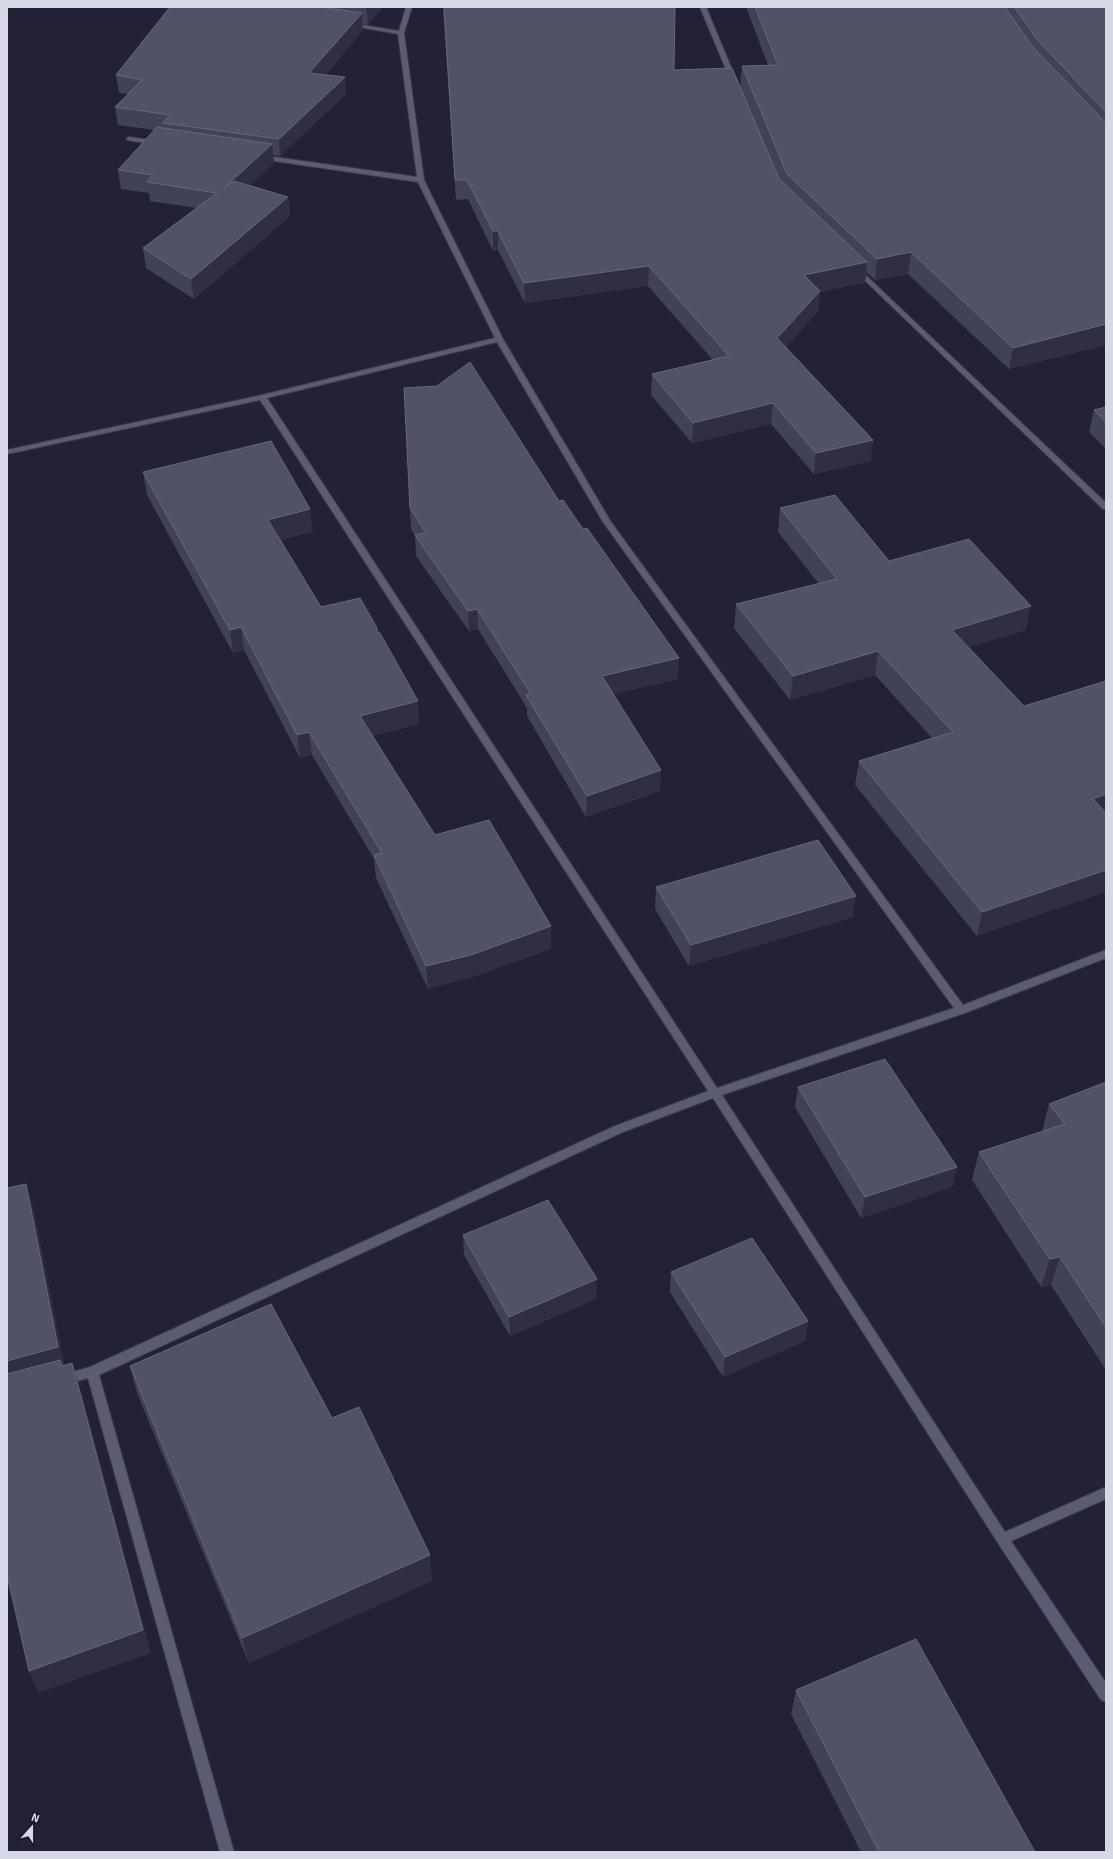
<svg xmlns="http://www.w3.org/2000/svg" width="1113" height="1859" font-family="Signika,sans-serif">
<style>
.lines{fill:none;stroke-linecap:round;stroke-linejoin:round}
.minor-casing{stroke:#3d3b4c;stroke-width:2}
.minor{fill:#5b5b72;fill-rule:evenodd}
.wall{fill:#424257}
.shaded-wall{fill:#2f2e43}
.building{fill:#525266;stroke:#67677a}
</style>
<rect width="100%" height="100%" fill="#222135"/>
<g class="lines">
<g class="minor-casing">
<g id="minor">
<path d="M406,7H412L404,33L424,180L503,339L611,522L963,1005L1106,950V958L965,1013L722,1095L1005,1532L1106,1487V1499L1011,1541L1106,1683V1702L1101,1700L998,1543L713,1098L623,1132L99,1375L234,1852H220L88,1378L63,1385L59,1384L57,1380L59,1376L90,1367L615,1126L708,1091L260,400L7,454V450L262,395L495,338L418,182L260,159L257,157L260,155L417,177L398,34L347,25L350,23L399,31ZM497,342L603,522L954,1008L717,1088L267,398Z"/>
<polygon points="700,7 706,7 736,79 735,80 730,79"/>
<polygon points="129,137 157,141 160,143 157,145 127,140 127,138"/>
<polygon points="853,267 857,267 1106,503 1106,509 1103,509 853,269"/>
</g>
</g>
<use href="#minor" class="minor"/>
</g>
<g class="wall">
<polygon points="170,7 383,7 368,25 362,24 363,30 325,75 346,94 280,156 273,155 274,163 250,185 288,197 290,216 194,299 146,268 143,248 196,208 150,201 149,193 121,189 118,170 154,130 118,125 115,107 128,94 119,93 116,75"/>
<polygon points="443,7 675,7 674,70 740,86 742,66 768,65 746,7 1106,7 1106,345 1009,369 908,274 875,280 866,272 865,282 820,292 818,311 786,347 873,440 870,461 814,474 771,424 692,443 651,395 652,374 713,360 648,286 525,303 498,250 493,251 468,199 456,200"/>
<polygon points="404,388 559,501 678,679 613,694 660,791 586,817 527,716 527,708 478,629 469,631 416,556 415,535 411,529"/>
<polygon points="1106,407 1106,449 1089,432 1094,410"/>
<polygon points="143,472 313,531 280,540 321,607 378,633 419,724 373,736 435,835 551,926 551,949 472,977 428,989 376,878 374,859 312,755 300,758 244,650 233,653 147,495"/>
<polygon points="780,508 889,561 1026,630 969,647 1024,706 1106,681 977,936 855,785 859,761 932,738 875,675 790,700 734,628 736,604 819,584 778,532"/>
<polygon points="656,887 853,917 689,966 655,909"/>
<polygon points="1106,1082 1106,1370 1051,1285 1041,1287 972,1180 979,1152 1042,1132 1049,1104"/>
<polygon points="798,1087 957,1167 952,1187 861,1218 795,1107"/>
<polygon points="463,1235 596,1299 510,1336 464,1255"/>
<polygon points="671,1272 808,1321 805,1341 723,1377 670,1292"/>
<polygon points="130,1366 332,1418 432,1581 249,1663 137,1393"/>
<polygon points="796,1690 1035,1852 861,1852 791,1714"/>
</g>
<g class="shaded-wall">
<polygon points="367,7 383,7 368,25 366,8"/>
<polygon points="362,13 363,30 311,91 309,73"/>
<polygon points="345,77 346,94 280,156 279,139"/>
<polygon points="272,144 274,163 226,207 224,188"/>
<polygon points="288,197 290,216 194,299 191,279"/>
<polygon points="493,231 498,231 498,250 493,251"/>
<polygon points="911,252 908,274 875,280 877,259"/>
<polygon points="867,262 865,282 820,292 818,311 776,358 777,338 804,275"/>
<polygon points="649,266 648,286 525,303 524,283"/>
<polygon points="1106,324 1106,345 1009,369 1013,348"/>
<polygon points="773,403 771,424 692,443 693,423"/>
<polygon points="873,440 870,461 814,474 816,453"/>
<polygon points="310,509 313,531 270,542 268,520"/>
<polygon points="1031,606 1026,630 948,654 952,630"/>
<polygon points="477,609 478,629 469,631 468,611"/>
<polygon points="241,627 244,650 233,653 230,630"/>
<polygon points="878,651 875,675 790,700 793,676"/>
<polygon points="679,658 678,679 601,697 602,676"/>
<polygon points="418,701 419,724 362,739 360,716"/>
<polygon points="309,732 312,755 300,758 297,735"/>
<polygon points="661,770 660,791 586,817 587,796"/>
<polygon points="1106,794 1106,816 1093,799"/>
<polygon points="1106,870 1106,892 977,936 982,912"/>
<polygon points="856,896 853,917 689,966 691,945"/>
<polygon points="551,926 551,949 472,977 428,989 426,966"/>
<polygon points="957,1167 952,1187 861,1218 865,1197"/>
<polygon points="26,1184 34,1210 66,1372 7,1388 7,1361"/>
<polygon points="1060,1257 1051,1285 1041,1287 1050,1259"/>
<polygon points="597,1279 596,1299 510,1336 509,1317"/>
<polygon points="808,1321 805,1341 723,1377 725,1357"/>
<polygon points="72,1363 80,1387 151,1653 38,1693 29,1671"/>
<polygon points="430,1555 432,1581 249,1663 242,1638"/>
</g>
<g class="building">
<polygon points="170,7 320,7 362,13 309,73 345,77 279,139 163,123 170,115 115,107 142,80 116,75"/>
<polygon points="444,7 675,7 674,70 732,68 779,179 867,262 804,275 820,291 777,338 873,440 816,453 773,403 693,423 652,374 729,356 649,266 524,283 498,231 493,231 467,180 455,180"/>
<polygon points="755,7 1005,7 1032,46 1106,123 1106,324 1013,348 911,252 877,259 787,174 742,66 778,65"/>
<polygon points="1014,7 1106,7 1106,112 1039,42"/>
<polygon points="157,127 272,144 224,188 234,181 288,197 191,279 143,248 217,193 147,182 153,175 118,170"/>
<polygon points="470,362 559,501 563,500 583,529 587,528 679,658 602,676 661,770 587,796 526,695 531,694 477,609 468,611 415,535 426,533 410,508 404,388 437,386"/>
<polygon points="1106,407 1106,422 1094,410"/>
<polygon points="271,441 310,509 268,520 321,607 360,598 376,626 378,633 380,633 418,701 360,716 435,835 489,820 551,926 471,955 426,966 374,855 382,853 309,732 297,735 241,627 230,630 143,472"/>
<polygon points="835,495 889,561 969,539 1031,606 952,630 1024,706 1106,681 1106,794 1093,799 1106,813 1106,870 982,912 859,761 953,732 878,651 793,676 736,604 837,579 780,508"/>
<polygon points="818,840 856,896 691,945 656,887"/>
<polygon points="885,1059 957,1167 865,1197 798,1087"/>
<polygon points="1106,1082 1106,1327 1060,1257 1050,1259 979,1152 1065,1124 1049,1104"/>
<polygon points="26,1184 58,1347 7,1361 7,1188"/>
<polygon points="548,1200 597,1279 509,1317 463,1235"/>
<polygon points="752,1238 808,1321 725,1357 671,1272"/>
<polygon points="271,1304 332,1418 359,1407 430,1555 242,1638 130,1366"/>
<polygon points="60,1360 62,1366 72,1363 143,1630 29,1671 7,1575 7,1374"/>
<polygon points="916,1639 1035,1852 879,1852 796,1690"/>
</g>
<rect width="1113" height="1859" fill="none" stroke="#d7d8e5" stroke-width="16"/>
<g transform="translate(32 1827) rotate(21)" stroke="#19182b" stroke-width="3" paint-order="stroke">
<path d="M0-3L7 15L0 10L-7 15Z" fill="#d7d8e5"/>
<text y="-6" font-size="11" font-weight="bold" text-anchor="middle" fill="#d7d8e5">N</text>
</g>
</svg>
